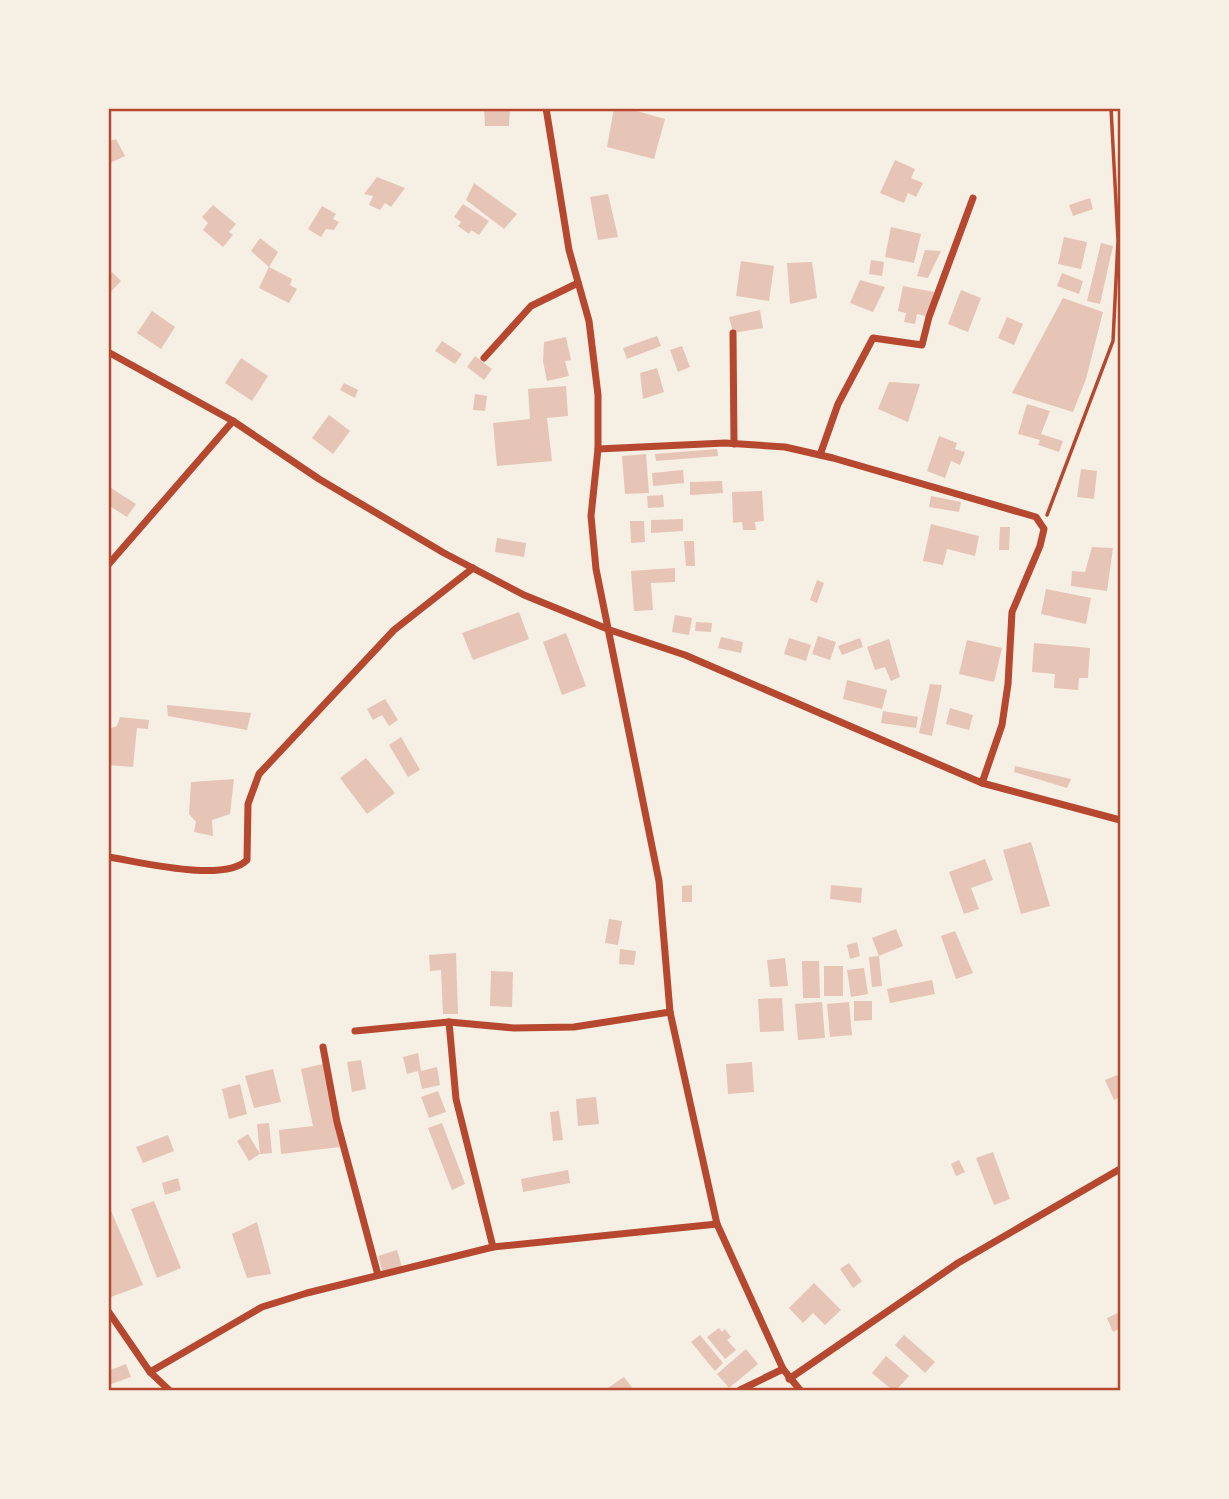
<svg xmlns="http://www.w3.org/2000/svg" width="1229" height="1499" font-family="'Space Grotesk',sans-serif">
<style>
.building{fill:#e6c5b7}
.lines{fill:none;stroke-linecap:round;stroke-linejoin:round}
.path{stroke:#b5482f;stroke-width:3.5}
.minor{stroke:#b5482f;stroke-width:7}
.neatline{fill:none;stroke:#b5482f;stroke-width:2.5}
</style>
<rect width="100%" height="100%" fill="#f6efe4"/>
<g class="building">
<polygon points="484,108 510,108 509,126 485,126"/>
<polygon points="614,108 626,108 665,119 654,159 607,147"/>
<polygon points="116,139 125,156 110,163 108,142"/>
<polygon points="895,160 915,169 911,178 923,183 916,197 908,193 904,203 880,193"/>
<polygon points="377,177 405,188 391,207 385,203 380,210 369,205 373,196 364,194"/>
<polygon points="474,183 517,214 504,229 466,200"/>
<polygon points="608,194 618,237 598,240 590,197"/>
<polygon points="1090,198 1093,209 1073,216 1069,205"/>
<polygon points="463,204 489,221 479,235 471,230 469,234 458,226 461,222 454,217"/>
<polygon points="213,205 236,224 229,232 233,235 223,247 203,230 208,223 202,217"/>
<polygon points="322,206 336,214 333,219 339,222 334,230 326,229 321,237 308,229"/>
<polygon points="891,227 921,234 914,263 885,257"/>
<polygon points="1064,237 1087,242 1081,269 1058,264"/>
<polygon points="260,238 278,252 269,267 292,279 290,285 297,289 289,303 259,288 269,267 251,251"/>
<polygon points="1101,243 1113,246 1100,304 1087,301"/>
<polygon points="925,250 941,251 928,278 917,276"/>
<polygon points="871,260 884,262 882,276 869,274"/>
<polygon points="741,261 774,266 769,301 736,296"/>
<polygon points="812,262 817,298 790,304 787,263"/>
<polygon points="112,272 121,281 108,295 108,276"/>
<polygon points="1062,273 1083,281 1079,294 1057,286"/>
<polygon points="860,280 885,287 873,312 850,303"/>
<polygon points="903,286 934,292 929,317 917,314 915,324 904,322 906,313 898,311"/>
<polygon points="961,290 981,298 968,332 948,324"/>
<polygon points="1063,298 1103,312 1086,379 1073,412 1012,393"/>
<polygon points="760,310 763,328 733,333 729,317"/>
<polygon points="152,311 175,327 161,349 137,333"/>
<polygon points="1007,317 1023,324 1014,345 998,338"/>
<polygon points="657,336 661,346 627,359 623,348"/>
<polygon points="566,337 571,360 565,361 569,376 547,381 543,361 544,342"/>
<polygon points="442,341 462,354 455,364 435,351"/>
<polygon points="682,346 690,367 678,372 670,350"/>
<polygon points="475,356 492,369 484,380 467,367"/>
<polygon points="241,358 268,376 252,401 225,383"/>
<polygon points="657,368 664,392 643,399 640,373"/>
<polygon points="889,382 920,384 908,422 878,409"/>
<polygon points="344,383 358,390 355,398 340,390"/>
<polygon points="566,386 568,416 547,418 552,461 497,466 493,423 530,419 528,389"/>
<polygon points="475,394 487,396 485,411 473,410"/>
<polygon points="1027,404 1050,411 1041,434 1063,441 1059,452 1038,445 1040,440 1018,434"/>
<polygon points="329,415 350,431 333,454 312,438"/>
<polygon points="939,436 957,443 955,449 965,452 960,465 951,461 945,478 927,471"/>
<polygon points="717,449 718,456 656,461 655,454"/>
<polygon points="646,454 649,493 625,494 622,456"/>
<polygon points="1081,469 1097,471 1094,499 1077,497"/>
<polygon points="683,470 684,483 653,486 652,473"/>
<polygon points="722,481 723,493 690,495 690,482"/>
<polygon points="108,486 136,504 127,517 108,505"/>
<polygon points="762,491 764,521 755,522 756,530 743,530 742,522 733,523 732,492"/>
<polygon points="663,495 664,507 648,508 647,496"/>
<polygon points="931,496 961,502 959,512 929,507"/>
<polygon points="683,519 683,531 651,533 651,520"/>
<polygon points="630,521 644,521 645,542 631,543"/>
<polygon points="931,524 979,536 975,556 947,549 943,565 923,561"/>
<polygon points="1000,527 1010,527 1009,550 999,550"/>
<polygon points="497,538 526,543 524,557 495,552"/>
<polygon points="684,541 694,541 695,566 686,566"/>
<polygon points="1092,547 1113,548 1107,591 1071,586 1072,571 1085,572"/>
<polygon points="675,568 675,582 651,583 653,610 634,611 631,571"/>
<polygon points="817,580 824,583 817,603 810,600"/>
<polygon points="1046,589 1091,598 1086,624 1041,614"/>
<polygon points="519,612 529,639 473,660 462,633"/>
<polygon points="675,615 692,618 689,635 672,632"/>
<polygon points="696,622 712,623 711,632 695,631"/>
<polygon points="566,633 586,686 562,695 543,642"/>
<polygon points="818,636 836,642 830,660 812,654"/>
<polygon points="721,637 743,642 741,653 718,648"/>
<polygon points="789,638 811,645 806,661 784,654"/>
<polygon points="860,638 863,647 842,655 838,646"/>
<polygon points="889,639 900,677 891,681 885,667 875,670 867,647"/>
<polygon points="967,640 1002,648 994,682 959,674"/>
<polygon points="1034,643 1090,648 1088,678 1079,678 1078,690 1054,688 1055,674 1032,672"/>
<polygon points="847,680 887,690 882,709 843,699"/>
<polygon points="930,684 942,685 932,736 919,733"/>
<polygon points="385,699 398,720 389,726 382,715 373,720 367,709"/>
<polygon points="167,705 251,713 247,730 168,716"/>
<polygon points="950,708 973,715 969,730 946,724"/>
<polygon points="883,711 918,717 916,728 881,723"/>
<polygon points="120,717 149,720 148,729 137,728 133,767 108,765 108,729 117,726"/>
<polygon points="401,737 420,770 408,777 389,745"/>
<polygon points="366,758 395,793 367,814 340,778"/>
<polygon points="1015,766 1071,779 1067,788 1014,772"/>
<polygon points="234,779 230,814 212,820 213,836 194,832 196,822 189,814 191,782"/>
<polygon points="1031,842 1050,906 1021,914 1003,850"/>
<polygon points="985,859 993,880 971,888 979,909 964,914 949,872"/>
<polygon points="692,885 692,902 682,902 682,886"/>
<polygon points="831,885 862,888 861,903 830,899"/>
<polygon points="609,919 622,921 618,945 605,943"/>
<polygon points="896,929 903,946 879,956 872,938"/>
<polygon points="955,931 973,973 956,979 941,936"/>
<polygon points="857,942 860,956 850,959 847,945"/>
<polygon points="620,949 636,951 634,965 619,964"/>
<polygon points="456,953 458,1014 443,1014 441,970 430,971 429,955"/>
<polygon points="879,956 882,986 872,987 869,957"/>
<polygon points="785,958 788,986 770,987 767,960"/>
<polygon points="802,961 819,961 820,998 803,998"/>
<rect x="824" y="966" width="19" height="30"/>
<polygon points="864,968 868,994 851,997 847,970"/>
<polygon points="491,971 513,972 512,1007 490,1006"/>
<polygon points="932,980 935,994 890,1003 887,989"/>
<polygon points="782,998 784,1031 760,1032 758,999"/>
<polygon points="854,1001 872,1001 872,1020 854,1021"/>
<polygon points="822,1002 825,1038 798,1040 795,1004"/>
<polygon points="849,1002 852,1035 830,1037 827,1004"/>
<polygon points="418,1053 421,1071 437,1067 440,1085 422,1089 418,1071 407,1074 403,1057"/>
<polygon points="361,1060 366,1089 352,1092 347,1062"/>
<polygon points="752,1062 754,1092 728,1094 726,1064"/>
<polygon points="323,1064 340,1147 281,1154 279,1130 313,1126 301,1069"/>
<polygon points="273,1069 281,1102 254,1108 245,1076"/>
<polygon points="1120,1074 1120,1097 1114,1100 1105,1080"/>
<polygon points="240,1084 247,1114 229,1119 222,1089"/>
<polygon points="438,1091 446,1112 429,1118 421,1097"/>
<polygon points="596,1097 599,1124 578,1126 576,1099"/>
<polygon points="559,1111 563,1140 553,1141 550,1112"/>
<polygon points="269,1123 272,1153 260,1154 257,1124"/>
<polygon points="442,1123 465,1184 452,1190 428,1128"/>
<polygon points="248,1134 260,1154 249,1161 237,1141"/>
<polygon points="168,1135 174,1151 143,1163 136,1147"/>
<polygon points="993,1152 1010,1199 994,1205 976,1158"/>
<polygon points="959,1160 965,1172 956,1176 951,1164"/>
<polygon points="568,1170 570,1183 523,1192 521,1179"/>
<polygon points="178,1178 181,1190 165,1195 162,1183"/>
<polygon points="154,1201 181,1268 157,1278 131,1209"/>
<polygon points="111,1211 143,1285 111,1297 108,1290 108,1213"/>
<polygon points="257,1222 271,1274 247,1278 232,1234"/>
<polygon points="397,1250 402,1267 383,1273 378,1256"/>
<polygon points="849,1263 862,1281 853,1288 840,1269"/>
<polygon points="814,1283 841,1310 825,1325 813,1313 803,1323 789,1308"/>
<polygon points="1120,1312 1120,1328 1113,1332 1107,1318"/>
<polygon points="719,1328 722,1332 725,1329 731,1337 727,1340 736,1350 725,1359 707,1337"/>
<polygon points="700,1335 723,1363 715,1371 691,1342"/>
<polygon points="904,1335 935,1362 925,1373 895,1345"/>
<polygon points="746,1349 758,1364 729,1388 717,1374"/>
<polygon points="886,1356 909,1376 896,1390 892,1390 872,1373"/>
<polygon points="126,1364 131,1377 111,1384 108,1371"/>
<polygon points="624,1377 634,1390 605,1390"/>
</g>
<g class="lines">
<polyline class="path" points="1047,515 1113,341 1118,240 1111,108"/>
<g class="minor">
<polyline points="546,108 569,250 589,321 598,395 598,449 591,516 596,569 659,881 670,1012 717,1224 783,1369 800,1390"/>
<polyline points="733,333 734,444"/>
<polyline points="108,352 233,421 319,479 444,553 524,595 610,630 685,655 982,783 1120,820"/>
<polyline points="484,358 531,306 578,283"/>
<polyline points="598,449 725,443 785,447 833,458 1036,517 1044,529 1040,546 1012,612 1008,684 1002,725 982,783"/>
<polyline points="820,455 838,404 873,338 922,345 929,317 973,198"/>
<polyline points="108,565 233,421"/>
<path d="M108,857C141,862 224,883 247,860L248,804L259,774L394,630L473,568"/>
<polyline points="449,1022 456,1099 493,1247"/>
<polyline points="355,1031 449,1022 514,1028 574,1027 670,1012"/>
<polyline points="323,1047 337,1122 378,1275"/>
<polyline points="108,1311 150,1372 169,1390"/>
<polyline points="150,1372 262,1307 307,1293 493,1247 717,1224"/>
<polyline points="789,1379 958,1263 1120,1169"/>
<polyline points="740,1390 783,1369"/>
</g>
</g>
<rect width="1229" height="1499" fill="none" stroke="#f6efe4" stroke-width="220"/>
<rect x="110" y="110" width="1009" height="1279" class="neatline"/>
</svg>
